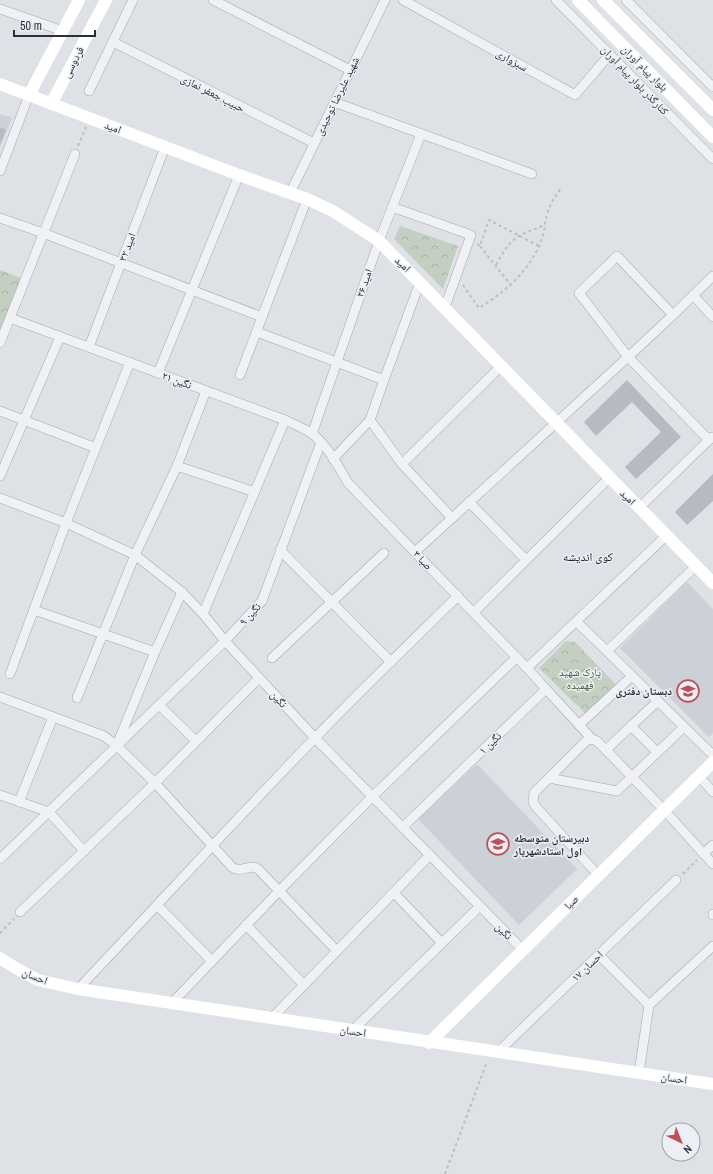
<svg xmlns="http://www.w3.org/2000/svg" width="713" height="1174" font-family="'Archivo Narrow','Noto Naskh Arabic',sans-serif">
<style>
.built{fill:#ccd0d7}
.park{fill:url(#park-crowns)}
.building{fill:#b6bac2}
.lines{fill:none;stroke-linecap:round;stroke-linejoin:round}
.street-casing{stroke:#a4a8af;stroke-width:10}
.path{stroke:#bcbec5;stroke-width:2;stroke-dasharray:3 3;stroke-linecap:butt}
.street{stroke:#f0f1f5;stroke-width:9}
.secondary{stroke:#fff;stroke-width:12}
.labels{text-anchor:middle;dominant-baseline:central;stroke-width:3;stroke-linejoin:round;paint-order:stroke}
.street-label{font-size:11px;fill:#292e3b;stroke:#edeff4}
.park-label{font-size:11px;fill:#3c5537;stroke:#edeff4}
.poi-label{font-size:11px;font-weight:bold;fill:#292e3b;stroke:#edeff4;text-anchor:end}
.neighbourhood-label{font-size:12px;fill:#1b202c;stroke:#edeff4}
</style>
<defs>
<pattern id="park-crowns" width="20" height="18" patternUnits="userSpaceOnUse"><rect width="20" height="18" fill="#c3cfc0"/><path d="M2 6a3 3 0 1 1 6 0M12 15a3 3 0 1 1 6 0" fill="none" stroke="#a8b2a6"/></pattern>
</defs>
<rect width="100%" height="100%" fill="#dee1e6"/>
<g class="built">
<polygon points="0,114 12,118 0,147"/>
<polygon points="687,582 713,609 713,733 709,737 620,648"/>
<polygon points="477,764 577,869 519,925 418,819"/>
</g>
<g class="park">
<polygon points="400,226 458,246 443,289 394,239"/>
<polygon points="0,270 21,278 0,333"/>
<polygon points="566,641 575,642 621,690 591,719 539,668"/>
</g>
<g class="building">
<polygon points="0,127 6,130 0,144"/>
<polygon points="627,380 681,437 636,479 625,467 661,432 632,402 596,436 584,422"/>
<polygon points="713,474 713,501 687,525 675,512"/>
</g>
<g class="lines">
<g class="street-casing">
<g id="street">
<polyline points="213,0 350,70"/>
<polyline points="403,0 575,95 610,54"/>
<polyline points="556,0 713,159"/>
<polyline points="626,0 713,87"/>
<polyline points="0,9 63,31"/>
<polyline points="113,42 314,143"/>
<polyline points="89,91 133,0"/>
<polyline points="334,102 532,174"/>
<polyline points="0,171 29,95"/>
<polyline points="290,193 385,0"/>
<polyline points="392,207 471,235 445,307"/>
<polyline points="0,218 43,233 262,317"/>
<polyline points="693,295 713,317"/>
<polyline points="673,315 628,357 709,440"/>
<path d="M10,318L285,420C294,424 303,428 311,433C326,443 339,467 348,483L527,668L546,689L403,827"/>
<polyline points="257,332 384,380"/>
<polyline points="0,343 75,154"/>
<polyline points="89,347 165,147"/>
<polyline points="158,373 239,175"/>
<polyline points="240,375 307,199"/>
<polyline points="0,411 96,448"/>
<polyline points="370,420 402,464 452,518"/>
<polyline points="312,434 379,241 421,134"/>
<polyline points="333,459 370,420 384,380 420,282"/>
<polyline points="402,464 501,366"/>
<polyline points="177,466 255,492"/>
<polyline points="0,476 60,337"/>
<polyline points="0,498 66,523 135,555 182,592 203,614 225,641 315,738 523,950"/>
<polyline points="469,502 526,560"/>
<polyline points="639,508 712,437"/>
<polyline points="280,550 391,662"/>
<polyline points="415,552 628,357 579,293 617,256 673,315 713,276"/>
<polyline points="34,610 155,652"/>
<polyline points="474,612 609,478"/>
<polyline points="203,614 285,420"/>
<polyline points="577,622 713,755"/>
<polyline points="607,651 696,566"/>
<polyline points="272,658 384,553"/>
<polyline points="527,668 667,535"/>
<polyline points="10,674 66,523 130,362"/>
<polyline points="546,689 592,739"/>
<path d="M0,697L104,736L117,746L155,783L232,867C241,874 249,863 258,869L337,951"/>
<polyline points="77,698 135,555 177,466 206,391"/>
<polyline points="159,705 196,741"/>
<polyline points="579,725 632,676"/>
<polyline points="631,726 606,750 664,810 713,864"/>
<polyline points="118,742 155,652 182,592"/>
<polyline points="657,752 631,726 658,701"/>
<polyline points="699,776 713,792"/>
<polyline points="549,778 586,741 592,739 597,741 606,750"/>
<polyline points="0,795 49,812 84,851"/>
<polyline points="19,802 53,717"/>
<polyline points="703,854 713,845"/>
<polyline points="0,859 225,641 262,601 321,442"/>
<polyline points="598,875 537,808 533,802 534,793 549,778 617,791 684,727"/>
<polyline points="394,893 442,943"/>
<polyline points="158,906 212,961"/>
<polyline points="20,912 155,783 259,678"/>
<polyline points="713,914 713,915"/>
<polyline points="246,925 304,985"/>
<polyline points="599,955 649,1005"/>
<path d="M78,989C157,906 234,821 314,739C361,690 410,643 458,596"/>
<polyline points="172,1003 279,891 372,797 517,657"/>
<polyline points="271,1019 430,855"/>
<polyline points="352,1031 480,906"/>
<polyline points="498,1052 676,880"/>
<polyline points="639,1073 649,1005 713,946"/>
</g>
</g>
<g class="path">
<polyline points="78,146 86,127"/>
<polyline points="477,244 480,246 489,220 539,246"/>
<polyline points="480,246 510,284"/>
<path d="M496,265C511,237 516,236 545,225"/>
<path d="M463,285L479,308C508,290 535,266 544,232C545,226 545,220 547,214C550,204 555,196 562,187"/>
<polyline points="683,874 697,860"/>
<polyline points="0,933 14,919"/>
<polyline points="445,1174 487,1062"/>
</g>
<use href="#street" class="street"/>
<g class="secondary">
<polyline points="578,0 713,137"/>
<polyline points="603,0 713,110"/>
<polyline points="0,84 239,175 307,199 333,211 379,241 713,583"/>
<polyline points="29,95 79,0"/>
<polyline points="51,104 106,0"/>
<polyline points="0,958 14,967 38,980 78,989 713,1084"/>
<polyline points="429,1043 713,762"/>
</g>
</g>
<defs>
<g id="school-ring" transform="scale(1.15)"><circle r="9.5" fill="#edeff4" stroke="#bf4f5b" stroke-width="1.5"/><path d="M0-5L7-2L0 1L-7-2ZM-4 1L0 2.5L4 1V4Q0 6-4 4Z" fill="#bf4f5b"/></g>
</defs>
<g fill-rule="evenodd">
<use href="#school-ring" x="688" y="691"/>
<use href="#school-ring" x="498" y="844"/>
</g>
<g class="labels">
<g class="street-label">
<text transform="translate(512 60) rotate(29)">سبزواری</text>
<text transform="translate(73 62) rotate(-62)">فردوسی</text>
<text transform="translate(645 68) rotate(45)">بلوار پیام آوران</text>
<text transform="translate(635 80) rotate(46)">کنارگذر بلوار پیام آوران</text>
<text transform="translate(213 93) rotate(27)">حبیب جعفر نمازی</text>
<text transform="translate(337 96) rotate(-64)">شهید علیرضا توحیدی</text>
<text transform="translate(113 127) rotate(21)">امید</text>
<text transform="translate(127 247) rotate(-69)">امید ۳۲</text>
<text transform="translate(403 264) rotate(45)">امید</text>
<text transform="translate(364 283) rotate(-71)">امید ۲۶</text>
<text transform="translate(177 380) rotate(20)">نگین ۲۱</text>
<text transform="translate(628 497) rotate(45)">امید</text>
<text transform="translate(423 560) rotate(46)">صبا ۳</text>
<text transform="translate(250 614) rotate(-48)">نگین ۹</text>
<text transform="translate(279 699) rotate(47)">نگین</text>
<text transform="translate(490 743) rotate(-44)">نگین ۱</text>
<text transform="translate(571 902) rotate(-45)">صبا</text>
<text transform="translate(504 931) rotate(46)">نگین</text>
<text transform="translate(587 966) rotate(-44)">احسان ۱۷</text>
<text transform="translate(35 976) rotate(22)">احسان</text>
<text transform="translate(353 1031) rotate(9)">احسان</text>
<text transform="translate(674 1078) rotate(9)">احسان</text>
</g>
<g class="park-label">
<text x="580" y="672">پارک شهید<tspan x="580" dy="13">فهمیده</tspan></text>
</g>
<g class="poi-label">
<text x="672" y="691">دبستان دفتری</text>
<text x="514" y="838" text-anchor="start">دبیرستان متوسطه<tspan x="514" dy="13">اول استادشهریار</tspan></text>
</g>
<g class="neighbourhood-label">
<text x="588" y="557">کوی اندیشه</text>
</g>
</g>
<g transform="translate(681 1142) rotate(137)"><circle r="19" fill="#edeff4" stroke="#9fa2aa"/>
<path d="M0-3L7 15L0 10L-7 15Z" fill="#bf4f5b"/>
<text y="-6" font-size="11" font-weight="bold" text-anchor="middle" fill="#292e3b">N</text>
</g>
<path d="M14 30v6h81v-6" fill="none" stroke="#292e3b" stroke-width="2"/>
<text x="20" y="30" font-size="12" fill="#292e3b" stroke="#edeff4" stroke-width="3" paint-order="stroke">50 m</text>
</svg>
